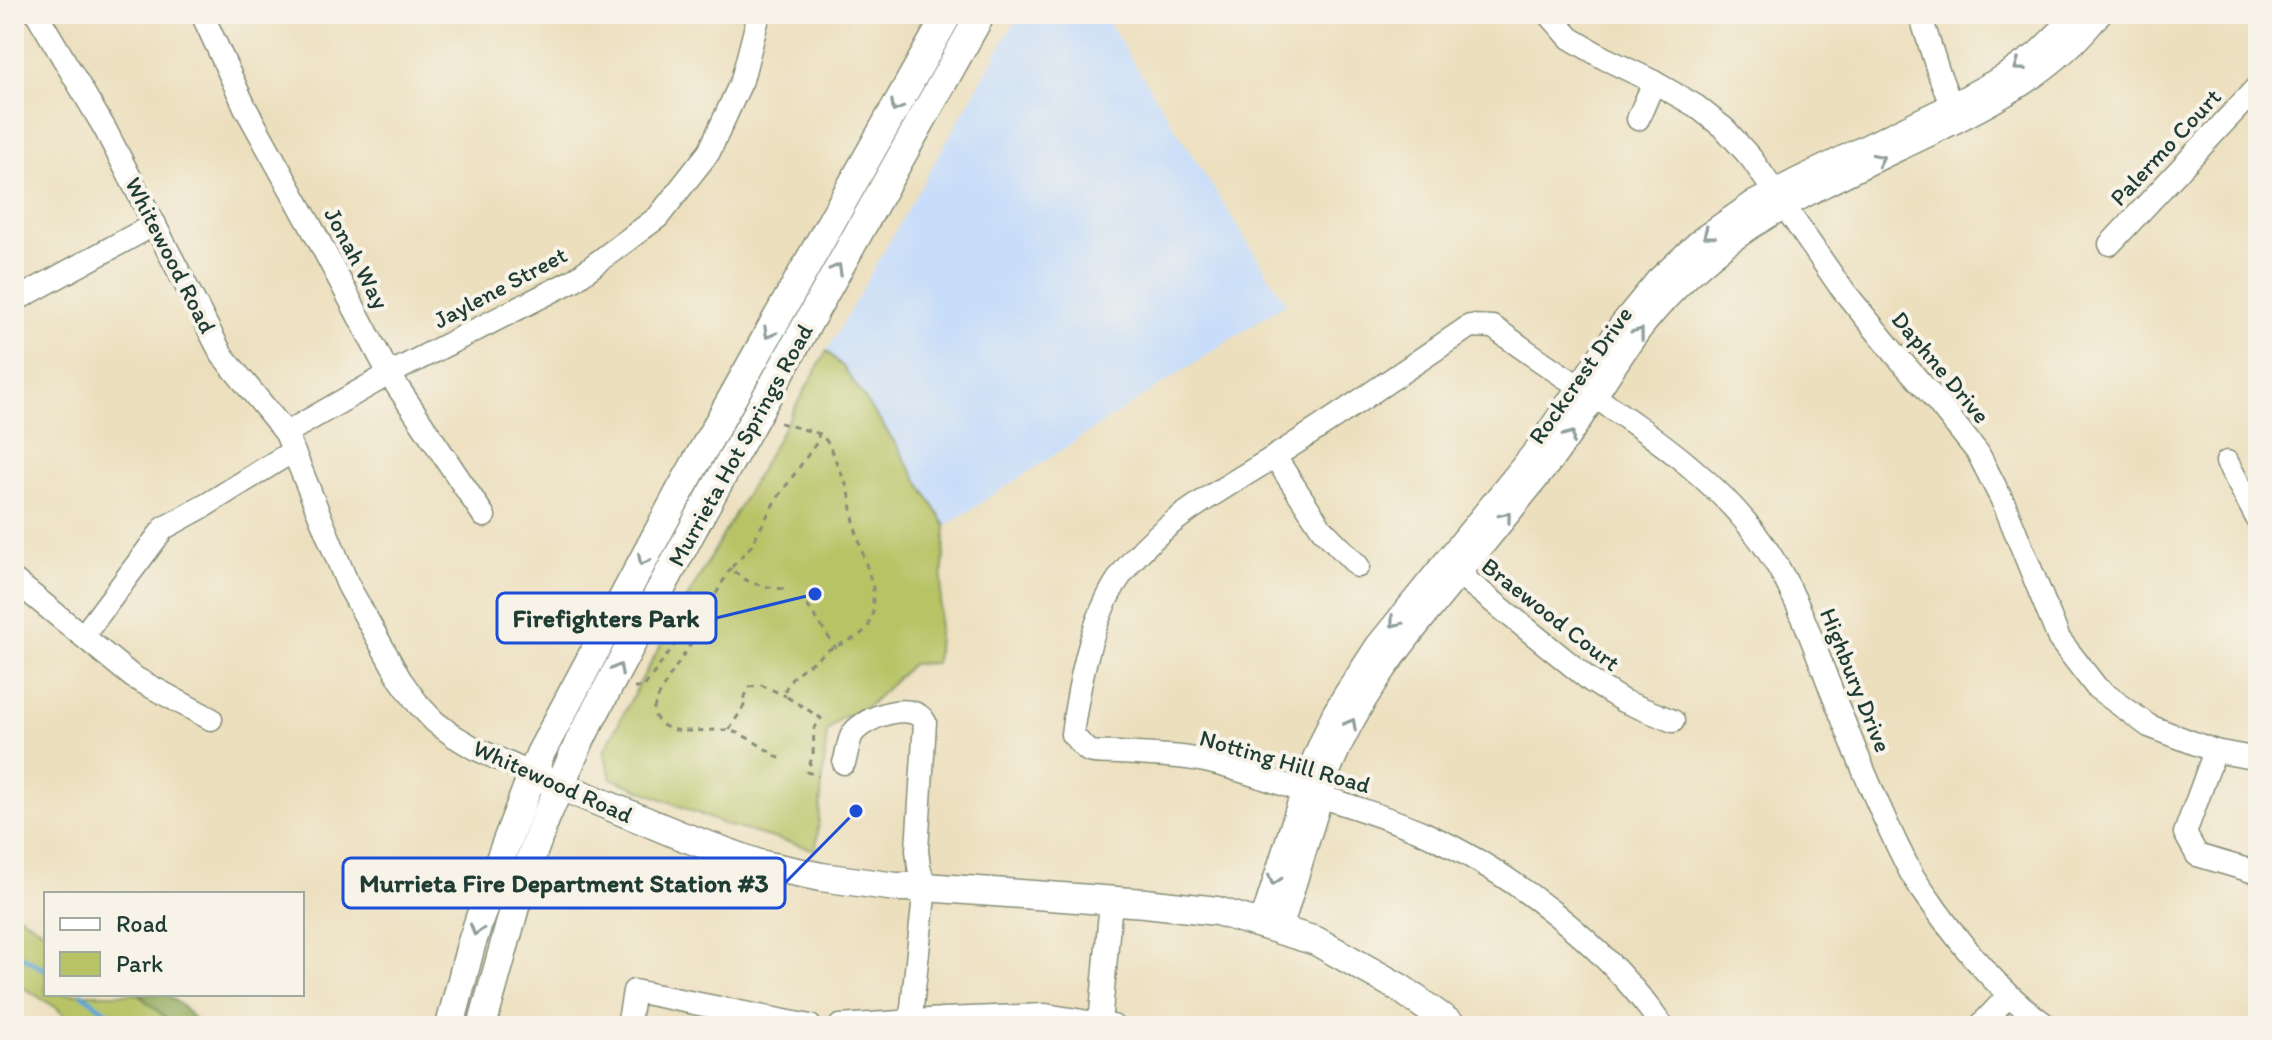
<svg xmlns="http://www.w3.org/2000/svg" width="2272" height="1040" font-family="Itim,sans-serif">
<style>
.built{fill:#c7ddf9}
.green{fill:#b7c365;stroke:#6b804c;stroke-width:2}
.forest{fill:#91a95a;stroke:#587347;stroke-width:2}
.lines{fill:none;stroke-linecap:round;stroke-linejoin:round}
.stream{stroke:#5da5d4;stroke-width:5}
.minor-casing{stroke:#868e78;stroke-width:25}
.major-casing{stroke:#868e78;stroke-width:31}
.path{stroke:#868e78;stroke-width:3;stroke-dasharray:6 6;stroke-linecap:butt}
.minor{stroke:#fff;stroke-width:22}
.major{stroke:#fff;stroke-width:28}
.oneway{stroke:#8f9e9a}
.labels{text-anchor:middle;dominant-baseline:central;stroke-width:8;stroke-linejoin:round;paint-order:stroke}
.street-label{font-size:24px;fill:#1f3d34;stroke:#f7f3e8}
.leader{fill:none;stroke:#1d4ed8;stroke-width:3}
.callout-dot{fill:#1d4ed8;stroke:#f7f3e8;stroke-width:3}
.callout{fill:#f7f3e8;stroke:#1d4ed8;stroke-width:3}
.callout-label{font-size:26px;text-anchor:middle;font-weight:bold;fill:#1f3d34}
</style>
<rect width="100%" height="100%" fill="#f7f3e8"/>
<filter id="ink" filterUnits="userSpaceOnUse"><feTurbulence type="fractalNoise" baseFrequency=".0125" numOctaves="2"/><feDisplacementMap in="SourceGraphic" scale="16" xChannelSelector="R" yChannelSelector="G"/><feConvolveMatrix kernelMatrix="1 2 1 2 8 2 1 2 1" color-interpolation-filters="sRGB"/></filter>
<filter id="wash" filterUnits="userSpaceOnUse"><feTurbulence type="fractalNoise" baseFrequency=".006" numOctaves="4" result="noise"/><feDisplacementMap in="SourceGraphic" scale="32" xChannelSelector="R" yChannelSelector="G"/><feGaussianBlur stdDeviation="1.8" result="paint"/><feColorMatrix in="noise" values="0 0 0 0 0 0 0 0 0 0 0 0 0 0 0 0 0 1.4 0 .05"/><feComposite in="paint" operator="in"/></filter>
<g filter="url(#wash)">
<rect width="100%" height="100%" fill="#ecdfbd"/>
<polygon class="built" points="1019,14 1103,14 1286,303 946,526 895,443 843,367 827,351"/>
<g class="green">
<polygon points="827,351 843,367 895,443 946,526 936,663 912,664 868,706 840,719 827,732 816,850 726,825 611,778 604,751 645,673"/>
<polygon points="14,912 46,933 46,994 138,994 175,1026 74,1026 57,1008 14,982"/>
</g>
<polygon class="forest" points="138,994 166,994 181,1005 201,1026 175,1026"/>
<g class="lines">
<g class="stream">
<polyline points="14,952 46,970"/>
<polyline points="82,994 126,1026"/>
</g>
</g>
</g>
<g filter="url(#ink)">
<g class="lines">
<g class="minor-casing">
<g id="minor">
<polyline points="37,14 105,129 222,355 286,433 348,585 400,679 418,704 435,722 454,736 474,748 532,774"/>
<polyline points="202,14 245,107 319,241 389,374 484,516"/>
<polyline points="1549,14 1570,38 1604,58 1654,82 1696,106 1725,129 1751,158 1839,285 1896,355 1934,398 1978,453 2005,506 2059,639 2097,688 2149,726 2215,751 2258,759"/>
<polyline points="1920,14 1938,71 1956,118"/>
<polyline points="1638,119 1654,82"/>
<polyline points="2110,244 2258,86"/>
<polyline points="14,301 155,224"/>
<polyline points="286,433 389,374 574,280 658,217 709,152 742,80 759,14"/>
<polyline points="1275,457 1322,529 1358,566"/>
<polyline points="2227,462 2258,520"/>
<polyline points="1449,566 1591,681 1623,701 1673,721"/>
<polyline points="14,580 133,677 211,719"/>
<polyline points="83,636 164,528 206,505 293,451"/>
<polyline points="2215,751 2185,833 2197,855 2258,873"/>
<path d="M844,763C847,755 848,740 853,733C866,716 913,700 925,722L917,850L919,867L925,887L910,1026"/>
<polyline points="1261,923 1310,767 1333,714 1345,694 1377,645 1536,449 1621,324 1657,280 1702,238 1752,203 1794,181 1951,105 2002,77 2037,53 2077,14"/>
<path d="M1281,929L1329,772C1356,703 1400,647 1447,590C1481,548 1516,506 1550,463C1585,419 1610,368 1645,324C1676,286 1711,254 1752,227C1808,191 1869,164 1929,135C1993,104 2056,72 2100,14"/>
<polyline points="1100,1024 1111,901"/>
<polyline points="628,1026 634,991 810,1026"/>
<polyline points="840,1026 944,1019 1046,1015 1113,1026"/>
<path d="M1662,1026C1606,945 1513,873 1424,833C1385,816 1344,804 1303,791C1273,781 1242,770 1210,762C1181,755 1150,755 1120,753C1111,752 1097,754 1089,751C1083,748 1077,739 1072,734C1079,685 1091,619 1119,578C1158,521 1221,491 1277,455C1342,414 1406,369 1470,326L1493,327C1518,345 1543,363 1568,379C1646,431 1729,484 1778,567C1805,613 1820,664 1840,712C1861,766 1884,821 1911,873C1918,885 1927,896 1935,908C1967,953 2002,994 2047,1026"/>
<polyline points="1980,1026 2008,996"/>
</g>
</g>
<g class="major-casing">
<g id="major">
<polyline points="542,778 679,835 759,864 821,877 896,887 925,887 1145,903 1217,911 1316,941 1400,988 1453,1026"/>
<polyline points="450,1026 471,945 493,878 540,754 680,491 948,14"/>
<polyline points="482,1026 521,885 546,817 581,738 702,512 981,14"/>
</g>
</g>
<g class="path">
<polyline points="780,423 821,434 828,443 849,491 855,528 873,587 873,612 868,628 857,637 830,649 801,670 791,679 785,690 787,697 821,718 814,729 813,755 807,772 818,776"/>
<path d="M731,568C717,590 707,612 695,635C682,662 661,683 653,712C665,744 710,724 734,732C752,738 769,752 784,761"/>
<path d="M784,589C763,586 746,585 731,568L751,546L774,503L817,442L819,433"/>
<polyline points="807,605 836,648"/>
<polyline points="634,688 643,688 679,639 686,635 696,635"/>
<polyline points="729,730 744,706 743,700 750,687 761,685 786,696"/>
</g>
<use href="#minor" class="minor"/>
<use href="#major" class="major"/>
</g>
<defs><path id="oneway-chevron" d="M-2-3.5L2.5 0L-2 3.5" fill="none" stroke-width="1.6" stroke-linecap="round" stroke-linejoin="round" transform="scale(2)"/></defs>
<g class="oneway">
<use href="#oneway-chevron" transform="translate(2019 66) rotate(145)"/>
<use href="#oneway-chevron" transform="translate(896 107) rotate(119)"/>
<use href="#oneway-chevron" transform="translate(1879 159) rotate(-26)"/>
<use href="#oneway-chevron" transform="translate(1708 234) rotate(142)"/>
<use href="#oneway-chevron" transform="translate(837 269) rotate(-61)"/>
<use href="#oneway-chevron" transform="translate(769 333) rotate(119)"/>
<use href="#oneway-chevron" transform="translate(1639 333) rotate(-53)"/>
<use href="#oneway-chevron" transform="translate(1570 436) rotate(-54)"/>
<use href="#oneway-chevron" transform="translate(1506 517) rotate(-51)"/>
<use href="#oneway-chevron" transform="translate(643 560) rotate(118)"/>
<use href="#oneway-chevron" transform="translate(1395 622) rotate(129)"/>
<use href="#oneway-chevron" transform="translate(618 669) rotate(-62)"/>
<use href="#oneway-chevron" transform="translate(1351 724) rotate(-62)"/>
<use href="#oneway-chevron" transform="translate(1274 880) rotate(107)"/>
<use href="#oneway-chevron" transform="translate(476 930) rotate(108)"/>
</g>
</g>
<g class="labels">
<g class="street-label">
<text transform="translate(2165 147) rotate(-47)">Palermo Court</text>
<text transform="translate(171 255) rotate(63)">Whitewood Road</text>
<text transform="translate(357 258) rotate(62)">Jonah Way</text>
<text transform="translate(500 287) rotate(-28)">Jaylene Street</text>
<text transform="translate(1941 367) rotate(50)">Daphne Drive</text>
<text transform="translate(1580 375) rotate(-55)">Rockcrest Drive</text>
<text transform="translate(740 445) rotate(-61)">Murrieta Hot Springs Road</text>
<text transform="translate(1551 614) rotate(38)">Braewood Court</text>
<text transform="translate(1856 680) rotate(68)">Highbury Drive</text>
<text transform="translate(1285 761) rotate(16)">Notting Hill Road</text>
<text transform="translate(553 781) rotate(24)">Whitewood Road</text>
</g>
</g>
<path class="leader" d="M815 594L716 618M856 811L785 883"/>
<g class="callout-dot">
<circle cx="815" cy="594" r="8"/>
<circle cx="856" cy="811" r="8"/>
</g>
<g class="callout">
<rect x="497" y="593" width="219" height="50" rx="8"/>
<rect x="343" y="858" width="442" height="50" rx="8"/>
</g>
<g class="callout-label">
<text x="606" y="627">Firefighters Park</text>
<text x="564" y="892">Murrieta Fire Department Station #3</text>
</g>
<rect width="2272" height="1040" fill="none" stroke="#f7f3e8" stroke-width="48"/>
<rect x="44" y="892" width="260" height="104" fill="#f7f3e8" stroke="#a1aaa0" stroke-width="2"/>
<rect x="60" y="918" width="40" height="12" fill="#ffffff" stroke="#a1aaa0" stroke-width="2"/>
<text x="116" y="932" font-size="24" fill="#1f3d34">Road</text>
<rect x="60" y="952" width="40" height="24" fill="#b7c365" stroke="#a1aaa0" stroke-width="2"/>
<text x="116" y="972" font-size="24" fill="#1f3d34">Park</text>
</svg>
